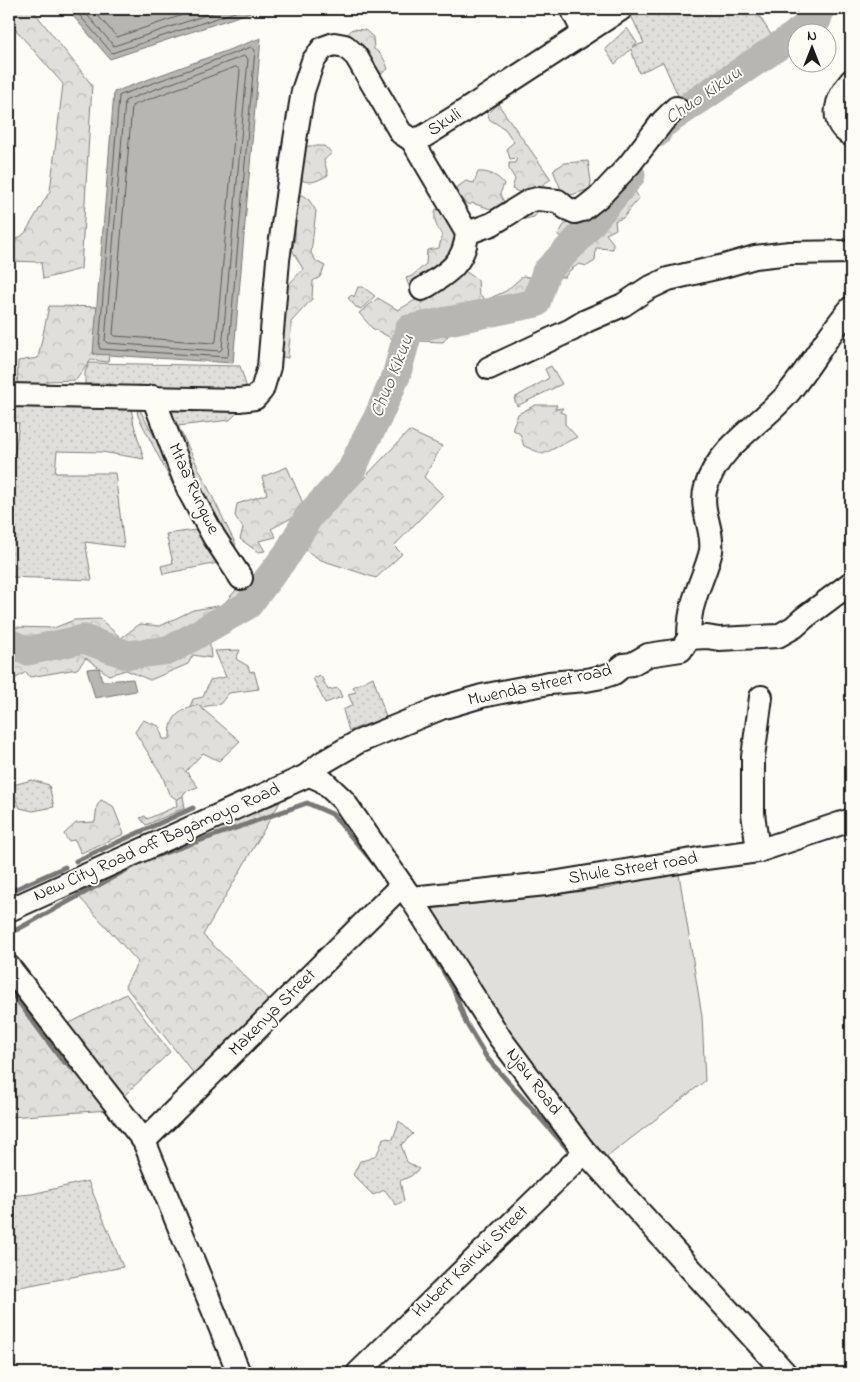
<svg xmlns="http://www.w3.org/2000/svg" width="860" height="1382" font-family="'Indie Flower',sans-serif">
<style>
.grass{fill:url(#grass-dots);stroke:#7e7e7c}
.forest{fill:url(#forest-crowns);stroke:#7e7e7c}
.garden{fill:url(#garden-furrows);stroke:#7e7e7c}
.pitch{fill:#e0dfdb;stroke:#7e7e7c}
.water{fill:#b7b6b2;stroke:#797876}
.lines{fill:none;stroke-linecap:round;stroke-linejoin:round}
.shore{stroke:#5a5a58;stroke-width:1}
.stream{stroke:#797876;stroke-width:5}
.river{stroke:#b7b6b2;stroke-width:29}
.minor-casing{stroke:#1c1c1c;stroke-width:26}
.minor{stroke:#fdfcf7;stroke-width:22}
.labels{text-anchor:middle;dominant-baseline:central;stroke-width:4;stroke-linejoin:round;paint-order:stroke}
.street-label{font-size:18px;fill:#1c1c1c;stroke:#fdfcf7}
.water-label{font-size:19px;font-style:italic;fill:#5a5a58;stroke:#fdfcf7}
</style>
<defs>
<pattern id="grass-dots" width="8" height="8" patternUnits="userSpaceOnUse" patternTransform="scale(1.25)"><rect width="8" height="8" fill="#e0dfdb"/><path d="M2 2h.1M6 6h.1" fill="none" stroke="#c0bfbb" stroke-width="1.8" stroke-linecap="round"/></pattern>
<pattern id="forest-crowns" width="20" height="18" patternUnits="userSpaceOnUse" patternTransform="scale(1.25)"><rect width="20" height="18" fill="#e0dfdb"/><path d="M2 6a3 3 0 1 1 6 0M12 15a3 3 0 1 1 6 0" fill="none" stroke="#c0bfbb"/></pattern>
<pattern id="garden-furrows" width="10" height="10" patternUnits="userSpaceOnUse" patternTransform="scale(1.25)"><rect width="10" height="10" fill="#e0dfdb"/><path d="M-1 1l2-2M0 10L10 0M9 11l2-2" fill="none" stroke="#c0bfbb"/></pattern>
</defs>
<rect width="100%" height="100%" fill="#fdfcf7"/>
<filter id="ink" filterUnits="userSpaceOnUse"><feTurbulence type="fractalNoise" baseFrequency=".02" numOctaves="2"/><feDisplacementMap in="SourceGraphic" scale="10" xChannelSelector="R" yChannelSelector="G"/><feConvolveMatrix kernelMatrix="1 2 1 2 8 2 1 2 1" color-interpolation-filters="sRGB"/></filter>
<g filter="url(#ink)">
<g class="grass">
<polygon points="628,9 755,9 778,46 683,107 663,62 639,73 631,49 615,64 605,49 627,28 637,43 632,47 644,43"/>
<polygon points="358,287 363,287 375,296 361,309 356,307 348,298 352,295 354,297"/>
<polygon points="89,363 240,366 250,398 138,385 137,390 122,386 113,390 109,383 85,384 85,372"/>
<polygon points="9,395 129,397 134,425 144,459 102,452 57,451 55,473 115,473 124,547 85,542 92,580 9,577 9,461 15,452 19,423 9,423"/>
<polygon points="159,402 247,403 230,420 178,426 236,545 226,556"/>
<polygon points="136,403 223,562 163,574 161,566 173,563 166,534 196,530 138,416"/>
<polygon points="240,650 236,659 248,666 250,672 254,671 259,689 229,693 220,704 189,709 193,699 203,697 210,680 226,677 215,651"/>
<polygon points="321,676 328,690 338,688 342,697 325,703 313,678"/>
<polygon points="373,677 386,717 349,731 343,710 353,705 348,694 356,692 353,687"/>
<polygon points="32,780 49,785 54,807 33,811 20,808 9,786"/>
<path d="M399,1121L413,1134L401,1145L407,1162L419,1169L411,1176L400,1181L404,1201L396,1205L385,1190L373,1195L353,1175L360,1161C377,1158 378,1154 383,1138L393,1139Z"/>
<polygon points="88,1181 123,1267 10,1289 9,1196 32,1194"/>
</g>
<g class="forest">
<polygon points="9,9 32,9 92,85 81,269 43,279 41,262 9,261 12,243 25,233 50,191 63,84 9,22"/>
<path d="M352,29L365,30L373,37L374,49C382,54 385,60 388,69L375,78L343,41Z"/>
<polygon points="498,104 551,179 541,186 538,194 542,207 534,217 506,223 524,194 512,189 515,179 509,169 509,163 515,163 517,158 510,159 507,148 514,142 505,129 489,119 488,114"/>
<path d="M309,146H324L332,153L324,160L328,175C314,183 310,184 295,178L303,148Z"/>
<polygon points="588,161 591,181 590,189 571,195 562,192 553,170 565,163"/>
<path d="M478,172C488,171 499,176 504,184L500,194L505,204L497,211L472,203L470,205L465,203L462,198H459L447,182L450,181L456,188L466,181L474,183Z"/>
<polygon points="634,173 630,183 639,198 623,218 615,221 616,229 606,234 613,243 613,249 596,248 595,261 587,266 579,264 569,271 565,277 557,277 557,271 571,258 571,254 554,266 549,272 547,281 543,274 550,254 561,251 564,245 563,238 558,235 564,225"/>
<path d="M302,195L309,200L316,211L311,253L316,261L325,266L320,277L313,281L312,299L291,322C292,334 288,345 288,358L279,356L280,294L303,269L292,250L295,238L294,199Z"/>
<path d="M436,209L450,215L464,237L444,279L465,271L478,280L479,294L486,300L506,291L523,276L541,279L548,284C545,292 542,303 534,308C514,319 485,316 463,317L443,342L395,340L372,328L359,313L378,298L398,310L419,298L422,305L428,292L410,289L406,278L412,276L426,264L427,250L439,248L442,235C436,226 433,220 436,209Z"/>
<polygon points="49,306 115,307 108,362 91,360 76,380 47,381 42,395 17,389 18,361 38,358"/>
<polygon points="551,366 562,384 517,406 514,398 549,378 545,369"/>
<polygon points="535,405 557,405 555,409 563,408 560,412 565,414 565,424 577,437 543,454 524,446 520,434 512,429 518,414"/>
<polygon points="409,431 442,446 424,477 443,495 394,546 402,554 376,578 321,560 299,546"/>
<polygon points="287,467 306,510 271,529 276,537 259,541 265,551 258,552 240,539 243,528 235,516 237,504 267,494 262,477"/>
<polygon points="242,583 240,606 209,633 211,658 193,655 188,664 150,680 126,670 109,675 86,658 77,669 30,677 26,672 11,681 16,684 9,685 9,625 12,627 54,628 74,620 100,619 121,638 140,624 160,626 193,610 223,605"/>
<path d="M198,705L240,741L219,761L203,753L186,771L198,787L186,791L179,801L169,794L162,775L135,732L143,720L159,726L163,739H170C170,716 178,711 198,705Z"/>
<polygon points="101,800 113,806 124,834 81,853 75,840 68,841 64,834 76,823 95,822 97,806"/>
<polygon points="280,802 203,935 273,1004 198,1079 125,986 138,962 72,889"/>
<polygon points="9,977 62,1027 126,994 170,1052 109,1110 9,1117"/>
</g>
<polygon class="garden" points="183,796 185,808 146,825 140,818 145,816 147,819 177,806 176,800"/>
<polygon class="pitch" points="678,868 702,1016 705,1081 607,1157 545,1088 475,985 431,909 610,888"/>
<g class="water">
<polygon points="67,9 256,9 257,10 110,59"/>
<polygon points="261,38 233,363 93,354 114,92"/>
<polygon points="99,668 102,681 133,679 136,691 95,698 87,669"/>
</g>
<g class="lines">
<g class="shore">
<polyline points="74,9 112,53 244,9"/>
<polyline points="82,9 114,46 224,9"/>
<polyline points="92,9 117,37 201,9"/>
<polygon points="252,47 255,50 228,356 226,357 100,349 99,346 119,96"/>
<polygon points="245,56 248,59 222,349 220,351 107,343 105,341 125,101"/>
<polygon points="236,67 240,70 216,341 213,343 115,336 113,334 132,106"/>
</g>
<g class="stream">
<polyline points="156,856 307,803 332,814 377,867"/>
<polyline points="76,861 193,808"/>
<polyline points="9,892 65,867"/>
<polyline points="9,934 137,864"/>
<polyline points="429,947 453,988 466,1023 487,1058 574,1156"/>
<polyline points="9,989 61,1059 79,1074"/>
</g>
<g class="river">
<polyline points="798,32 817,20 820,9"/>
<polyline points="657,133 660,126 798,33"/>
<polyline points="9,643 27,651 84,639 128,655 170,650 248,605 288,553 309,516 351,471 363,445 377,419 396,376 409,329 536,303 546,272 578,239 631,175"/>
</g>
<g class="minor-casing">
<g id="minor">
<polyline points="572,9 584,33"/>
<path d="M851,81C836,98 828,122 851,135"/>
<path d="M412,140L467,233C465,264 446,274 422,289"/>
<polyline points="467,233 492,224 529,201 537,199 558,201 566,208 575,212 582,210 601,195 629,165 663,121 676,108"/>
<polyline points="489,368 571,330 586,321 623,305 647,289 668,279 724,266 755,257 790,253 851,252"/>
<polyline points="9,395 239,400 255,398 262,390 269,367 278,260 295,140 303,91 313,61 323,48 334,44 345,46 356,56 401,133 412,140 423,137 460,114 621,9"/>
<polyline points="153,397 189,491 214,537 241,578"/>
<path d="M689,638C689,625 690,613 694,601C699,584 707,568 711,551C714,529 699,509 706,487C719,445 764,423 790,391C812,364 828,334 851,308"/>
<polyline points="306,776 312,776 323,781 343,800 411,898 500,1038 585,1152 785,1373"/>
<polyline points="758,851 753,813 753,757 761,697"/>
<polyline points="411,898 546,884 698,859 758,851 851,820"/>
<polyline points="9,910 306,776 322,763 358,742 441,708 482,696 507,691 549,683 586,680 602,677 614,673 624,665 632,664 648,655 681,650 689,638 707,637 719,639 778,636 794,627 804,618 851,583"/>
<polyline points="9,967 144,1141 239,1373"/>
<polyline points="144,1141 402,885"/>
<polyline points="358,1373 585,1152"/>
</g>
</g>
<use href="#minor" class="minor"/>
</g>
</g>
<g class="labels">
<g class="street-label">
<text transform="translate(445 123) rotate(-32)">Skuli</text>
<text transform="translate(193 489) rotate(65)">Mtaa Rungwe</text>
<text transform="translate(540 686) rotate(-12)">Mwenda street road</text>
<text transform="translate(157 843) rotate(-24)">New City Road off Bagamoyo Road</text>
<text transform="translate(633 869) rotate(-9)">Shule Street road</text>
<text transform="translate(273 1013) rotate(-45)">Makenya Street</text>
<text transform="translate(533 1082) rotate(53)">Njau Road</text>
<text transform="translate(471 1262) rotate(-44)">Hubert Kairuki Street</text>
</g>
<g class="water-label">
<text transform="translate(704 96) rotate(-34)">Chuo Kikuu</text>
<text transform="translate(393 376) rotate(-68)">Chuo Kikuu</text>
</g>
</g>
<rect width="860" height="1382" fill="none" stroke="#fdfcf7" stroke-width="30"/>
<rect x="15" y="15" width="830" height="1352" fill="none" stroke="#1c1c1c" stroke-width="2" filter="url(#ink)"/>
<g transform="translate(812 48)"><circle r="24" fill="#fdfcf7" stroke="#a3a29f"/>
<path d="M0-4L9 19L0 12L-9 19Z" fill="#1c1c1c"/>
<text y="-8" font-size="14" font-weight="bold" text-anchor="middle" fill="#1c1c1c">N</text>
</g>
</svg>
